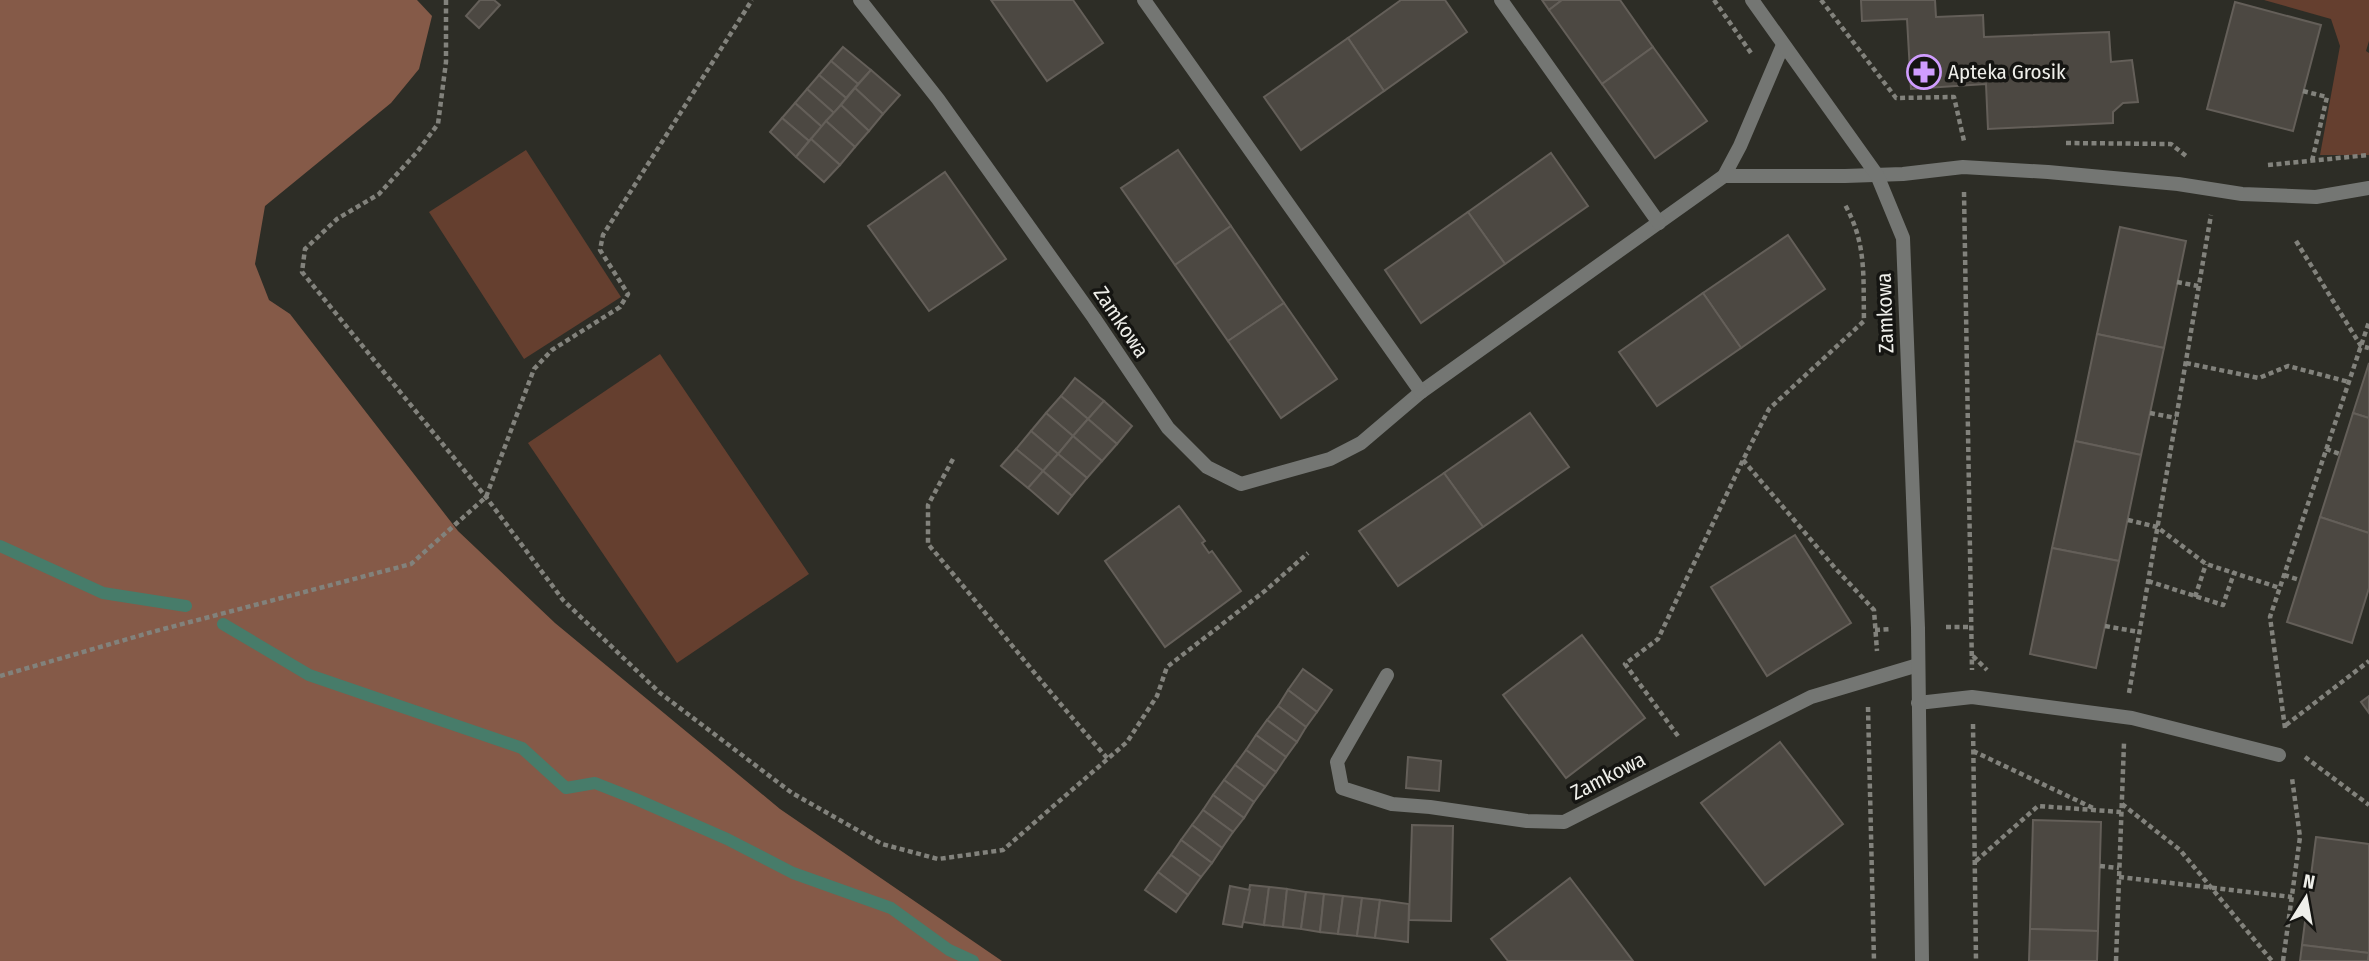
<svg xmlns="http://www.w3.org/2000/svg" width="2369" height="961" font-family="'Fira Sans Condensed',sans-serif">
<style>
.green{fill:#653f2f}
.forest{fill:#855a48}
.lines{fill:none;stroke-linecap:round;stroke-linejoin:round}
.stream{stroke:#477c6a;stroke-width:12}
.building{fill:#4c4842;stroke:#645f59;stroke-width:2}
.path{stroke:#82827c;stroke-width:4.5;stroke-dasharray:5 3.5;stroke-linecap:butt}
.lane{stroke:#747673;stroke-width:14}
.street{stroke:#747673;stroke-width:14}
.labels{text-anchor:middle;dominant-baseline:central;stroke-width:7;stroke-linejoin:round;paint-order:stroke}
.poi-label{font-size:21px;fill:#efefea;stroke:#151512;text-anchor:start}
.street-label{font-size:21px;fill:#efefea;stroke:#151512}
</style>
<rect width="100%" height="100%" fill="#2d2d26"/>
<g class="green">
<polygon points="2264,0 2369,0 2369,41 2366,51 2369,53 2369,155 2320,155 2340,46 2331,19"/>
<polygon points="526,150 621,297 524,359 429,212"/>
<polygon points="660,354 809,574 677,663 528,443"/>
</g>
<polygon class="forest" points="0,0 417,0 432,16 419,69 391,103 265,206 255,264 269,300 290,314 458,531 555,623 780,809 1002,961 0,961"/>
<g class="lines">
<g class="stream">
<polyline points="0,546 103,593 186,606"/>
<polyline points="223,624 309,675 522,748 566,788 595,783 638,800 727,839 793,873 891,908 949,950 973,961"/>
</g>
</g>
<g class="building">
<polygon points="480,0 494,0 500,5 479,28 466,16"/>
<polygon points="991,0 1073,0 1103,43 1047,81"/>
<polygon points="1401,0 1445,0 1467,32 1384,91 1348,38"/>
<polygon points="1542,0 1562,0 1549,10"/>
<polygon points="1562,0 1620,0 1653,47 1602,84 1549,10"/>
<polygon points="1861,0 1935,0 1936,17 1983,15 1984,37 2109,32 2111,62 2132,60 2138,102 2123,103 2113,112 2113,123 1988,129 1986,84 1911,89 1907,19 1862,21"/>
<polygon points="2235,2 2321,25 2293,131 2207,109"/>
<polygon points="1348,38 1384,91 1301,150 1264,97"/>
<polygon points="843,47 871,70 858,84 831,61"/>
<polygon points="1653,47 1707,121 1655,158 1602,84"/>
<polygon points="831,61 858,84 846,98 819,75"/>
<polygon points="871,70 900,95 883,114 855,88"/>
<polygon points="819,75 846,98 834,113 807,89"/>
<polygon points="855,88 883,114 869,131 841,105"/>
<polygon points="807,89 834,113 822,127 795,103"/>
<polygon points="795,103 822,127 809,141 782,118"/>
<polygon points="841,105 869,131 855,147 826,121"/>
<polygon points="782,118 809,141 796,157 770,132"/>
<polygon points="826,121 855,147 840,165 811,139"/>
<polygon points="811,139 840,165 824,182 796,157"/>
<polygon points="1178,150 1231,226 1175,265 1121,188"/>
<polygon points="1551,153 1588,206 1505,264 1468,212"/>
<polygon points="945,172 1006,259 929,311 868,226"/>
<polygon points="1468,212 1505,264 1421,323 1385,270"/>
<polygon points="1231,226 1284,303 1228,341 1175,265"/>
<polygon points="2120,227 2186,241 2164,348 2097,334"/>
<polygon points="1788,235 1825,289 1741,348 1703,293"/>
<polygon points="1703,293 1741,348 1657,406 1619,352"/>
<polygon points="1284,303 1337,379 1281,418 1228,341"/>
<polygon points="2097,334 2164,348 2141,455 2075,441"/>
<polygon points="2369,363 2369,418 2353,413"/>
<polygon points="1075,378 1104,401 1088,419 1061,396"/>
<polygon points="1061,396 1088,419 1073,436 1046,413"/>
<polygon points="1104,401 1132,426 1117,444 1088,419"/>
<polygon points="1046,413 1073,436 1058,454 1031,431"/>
<polygon points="1530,413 1569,467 1483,527 1444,473"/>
<polygon points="2353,413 2369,418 2369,533 2320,517"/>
<polygon points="1088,419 1117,444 1102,461 1073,436"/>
<polygon points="1031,431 1058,454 1043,471 1016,449"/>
<polygon points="1073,436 1102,461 1087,478 1058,454"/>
<polygon points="2075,441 2141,455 2119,561 2052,548"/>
<polygon points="1016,449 1043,471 1028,488 1001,466"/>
<polygon points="1058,454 1087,478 1072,496 1043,471"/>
<polygon points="1043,471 1072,496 1058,514 1028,488"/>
<polygon points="1444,473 1483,527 1398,586 1359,531"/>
<polygon points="1179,506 1205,541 1202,543 1209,553 1212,551 1241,591 1165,647 1105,561"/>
<polygon points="2320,517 2369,533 2369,588 2352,643 2287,622"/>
<polygon points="1795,535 1851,623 1767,676 1711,587"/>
<polygon points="2052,548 2119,561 2096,668 2030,654"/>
<polygon points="1582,635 1645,718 1566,778 1503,695"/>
<polygon points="1303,669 1332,690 1317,712 1288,690"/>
<polygon points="1288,690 1317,712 1306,727 1278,706"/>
<polygon points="2369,696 2369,713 2361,702"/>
<polygon points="1278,706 1306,727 1297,742 1267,720"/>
<polygon points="1267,720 1297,742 1286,757 1256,735"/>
<polygon points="1256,735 1286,757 1276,772 1246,750"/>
<polygon points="1780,742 1843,824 1765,885 1701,803"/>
<polygon points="1246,750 1276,772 1265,787 1235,765"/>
<polygon points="1408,757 1441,761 1439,791 1406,788"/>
<polygon points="1235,765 1265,787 1254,802 1224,780"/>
<polygon points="1224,780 1254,802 1244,818 1213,795"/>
<polygon points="1213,795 1244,818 1233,832 1203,810"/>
<polygon points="1203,810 1233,832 1222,848 1192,825"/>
<polygon points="2033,820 2101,822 2098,931 2030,929"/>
<polygon points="1192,825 1222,848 1212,863 1181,840"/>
<polygon points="1412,825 1453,826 1451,921 1409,920"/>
<polygon points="2316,837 2369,844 2369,953 2302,945"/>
<polygon points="1181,840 1212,863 1201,877 1171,855"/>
<polygon points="1171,855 1201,877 1188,895 1158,872"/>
<polygon points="1158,872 1188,895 1176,912 1145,890"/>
<polygon points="1570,878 1596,912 1633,961 1508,961 1491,939"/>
<polygon points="1250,885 1269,887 1264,925 1243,922"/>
<polygon points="1230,886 1250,890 1242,927 1223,924"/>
<polygon points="1269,887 1287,889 1283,927 1264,925"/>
<polygon points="1287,889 1306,892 1301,929 1283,927"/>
<polygon points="1306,892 1324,894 1320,932 1301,929"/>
<polygon points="1324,894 1343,896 1338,934 1320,932"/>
<polygon points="1343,896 1362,898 1357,936 1338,934"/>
<polygon points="1362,898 1380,900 1375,938 1357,936"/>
<polygon points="1380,900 1409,904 1408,942 1375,938"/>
<polygon points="2030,929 2098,931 2097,961 2029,961"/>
<polygon points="2302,945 2369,953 2368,961 2300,961"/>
</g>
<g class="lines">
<g class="path">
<polyline points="446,0 446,62 438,124 417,152 379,194 337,219 305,249 302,272 486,497 563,600 660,693 792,793 882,844 938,859 1003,850 1127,742 1157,696 1167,667 1266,590 1308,553"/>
<polyline points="1714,0 1751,53"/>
<polyline points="1821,0 1896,98 1954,97 1964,141"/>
<polyline points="2303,91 2327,97 2312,161"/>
<polyline points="2066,143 2171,144 2186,156"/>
<polyline points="2268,165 2369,155"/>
<polyline points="1964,192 1972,670"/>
<polyline points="2296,241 2361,346 2369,348"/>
<polyline points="2177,282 2198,286"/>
<polyline points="2186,363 2259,378 2288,366 2349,382"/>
<polyline points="2150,413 2176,418"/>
<polyline points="2326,449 2340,454"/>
<path d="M953,459L928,505V544C988,615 1046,689 1108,759"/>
<polyline points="1743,460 1835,568 1874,610 1877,651"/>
<polyline points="2128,520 2157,527 2206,564 2234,573"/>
<polyline points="2284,575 2300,580"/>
<polyline points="2148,581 2223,605 2234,573 2280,588"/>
<polyline points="2195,597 2206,564"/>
<polyline points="2105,626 2139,632"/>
<polyline points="1946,627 1971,627"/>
<polyline points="1875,630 1892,629"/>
<polyline points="1973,656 1987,670"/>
<polyline points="0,676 152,632 411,564 486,497 534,369 552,350 620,307 628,294 600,250 603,235 752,0"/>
<polyline points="2129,693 2211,215"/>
<polyline points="1868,707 1874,961"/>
<polyline points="1973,724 1976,961"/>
<polyline points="2286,725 2369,661"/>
<polyline points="2285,728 2270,617 2369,322"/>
<path d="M1678,736L1625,664L1658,639L1743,460L1769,409L1864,321C1863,276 1867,243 1844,203"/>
<polyline points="1973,751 2095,809"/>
<polyline points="2305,757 2369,805"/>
<polyline points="2122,804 2180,850 2272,961"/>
<polyline points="1976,861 2038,806 2121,812"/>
<polyline points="2100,866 2119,868"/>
<polyline points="2119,877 2292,897"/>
<polyline points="2116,961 2124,743"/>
<polyline points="2283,961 2300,837 2292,778"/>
</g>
<g class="lane">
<polyline points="860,0 938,99 1094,318 1168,428 1207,467 1241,484 1330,459 1361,443 1421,392 1724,176 1740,146 1783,45"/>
<polyline points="1144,0 1421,392"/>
<polyline points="1501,0 1659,223"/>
<polyline points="1724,176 1845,176 1903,174 1963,167 2048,172 2178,184 2242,194 2316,197 2369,188"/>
<polyline points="1387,675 1337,762 1342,788 1392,804 1430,807 1527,821 1564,822 1811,697 1918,665"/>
<polyline points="1918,703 1972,697 2132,718 2279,755"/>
</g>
<polyline class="street" points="1752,0 1877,175 1903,238 1918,628 1922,961"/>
</g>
<defs>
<g id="pharmacy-ring" transform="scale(1.75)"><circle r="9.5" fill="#151512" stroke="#d09dff" stroke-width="1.5"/><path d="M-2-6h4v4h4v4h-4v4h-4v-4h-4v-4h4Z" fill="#d09dff"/></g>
</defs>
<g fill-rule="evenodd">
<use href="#pharmacy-ring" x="1924" y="72"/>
</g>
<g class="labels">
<g class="poi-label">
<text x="1948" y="72">Apteka Grosik</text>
</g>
<g class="street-label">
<text transform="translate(1885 313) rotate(-92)">Zamkowa</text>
<text transform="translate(1121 322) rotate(56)">Zamkowa</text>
<text transform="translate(1608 776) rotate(-27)">Zamkowa</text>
</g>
</g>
<g transform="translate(2306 898) rotate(11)" stroke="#151512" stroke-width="5" paint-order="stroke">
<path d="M0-5L12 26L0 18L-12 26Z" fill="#efefea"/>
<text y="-10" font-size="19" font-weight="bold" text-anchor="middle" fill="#efefea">N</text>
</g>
</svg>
